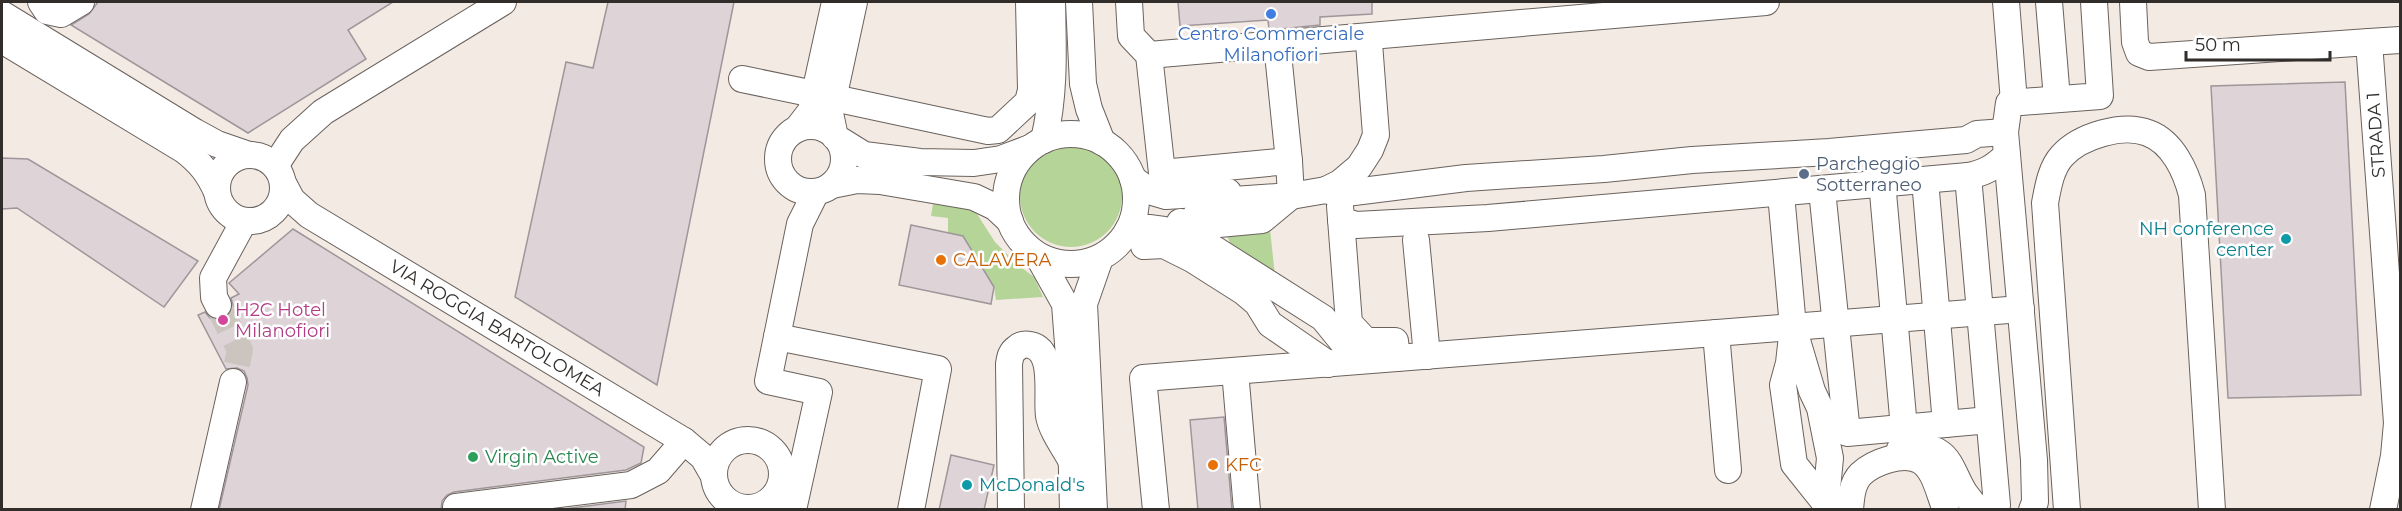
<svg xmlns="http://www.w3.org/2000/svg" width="2402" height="511" font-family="Montserrat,sans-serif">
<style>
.green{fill:#b5d497}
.building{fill:#ded4d8;stroke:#9f9699;stroke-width:1.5}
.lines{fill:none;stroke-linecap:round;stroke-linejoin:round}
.minor-tunnel{stroke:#ccc4bf;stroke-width:26;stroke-dasharray:26 13;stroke-linecap:butt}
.minor-casing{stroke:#6a625d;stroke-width:28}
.minor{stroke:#fff;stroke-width:26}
.shop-dot{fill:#3f7fe0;stroke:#fff;stroke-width:2}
.service-dot{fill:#5c6f8a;stroke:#fff;stroke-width:2}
.culture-dot{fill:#0f9aa8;stroke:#fff;stroke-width:2}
.food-dot{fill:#e8710a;stroke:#fff;stroke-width:2}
.hotel-dot{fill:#d1479c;stroke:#fff;stroke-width:2}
.leisure-dot{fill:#2e9e5b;stroke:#fff;stroke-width:2}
.labels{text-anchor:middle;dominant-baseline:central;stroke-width:5;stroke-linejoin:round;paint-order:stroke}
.shop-label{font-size:18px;fill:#366cbe;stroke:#fff}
.street-label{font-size:18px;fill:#302d2b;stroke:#fff}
.service-label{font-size:18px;fill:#4e5e75;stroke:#fff;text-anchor:start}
.culture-label{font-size:18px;fill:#0d838f;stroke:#fff;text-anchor:end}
.food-label{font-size:18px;fill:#c56008;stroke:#fff;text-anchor:start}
.hotel-label{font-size:18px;fill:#b23c85;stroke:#fff;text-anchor:start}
.leisure-label{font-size:18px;fill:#27864d;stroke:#fff;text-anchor:start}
</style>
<rect width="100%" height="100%" fill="#f3eae4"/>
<g class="green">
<circle cx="1071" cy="196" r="51"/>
<polygon points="933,204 968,208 977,214 995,242 1018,265 1034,277 1043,297 996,300 994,287 948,233 948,218 931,216"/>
<polygon points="1270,229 1275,276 1232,248 1226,233"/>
</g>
<g class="building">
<polygon points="98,2 393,2 348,30 366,59 248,133 71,25 89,14"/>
<polygon points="608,2 734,2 657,385 515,297 566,62 593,68"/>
<polygon points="1178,2 1372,2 1372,14 1320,17 1320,25 1269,30 1268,20 1180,26"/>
<polygon points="2345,82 2361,395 2228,398 2211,86"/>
<polygon points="2,158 28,159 198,261 164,307 17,208 2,209"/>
<polygon points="911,225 963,236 994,287 991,304 899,285"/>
<polygon points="293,229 644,447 641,463 626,470 454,492 447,495 442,501 441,510 219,510 248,385 247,378 244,371 237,368 226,369 198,315 205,312 210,318 218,320 224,319 230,314 233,306 231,298 239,294 229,283"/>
<polygon points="1224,417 1232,510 1198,510 1190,420"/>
<polygon points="951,455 994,465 984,510 939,510"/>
<polygon points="626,501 625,510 556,510"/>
</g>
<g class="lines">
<polyline class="minor-tunnel" points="218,305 240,350 233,382"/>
<g class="minor-casing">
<g id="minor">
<polyline points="41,2 47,11 61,14 81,2"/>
<polyline points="854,2 830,113 835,137 864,155 920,162 974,163 1001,159 1030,148"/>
<polyline points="1079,2 1083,84 1089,109 1102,142"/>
<polyline points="1129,2 1131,36 1149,55 1162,173 1289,161 1291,196"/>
<polyline points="2006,2 2014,102"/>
<polyline points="2049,2 2057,99"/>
<polyline points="2133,2 2135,42 2139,53 2149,57 2369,42 2397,423 2394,456 2383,510"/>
<polyline points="2,14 195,132 217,144 249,155"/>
<path d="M2,40L184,150C200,162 209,174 217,192"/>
<polyline points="2369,42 2400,40"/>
<polyline points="1277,44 1289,161"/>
<polyline points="1149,55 1766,2"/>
<polyline points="742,79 814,94"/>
<polyline points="834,98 988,131 998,130 1028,102 1031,90 1029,2"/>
<circle cx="811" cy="159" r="33"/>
<polyline points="797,129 811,111 835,2"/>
<circle cx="1071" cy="199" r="65"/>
<path d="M1044,140C1055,94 1053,49 1052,2"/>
<polyline points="1879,148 1904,428"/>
<circle cx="250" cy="188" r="33"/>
<polyline points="275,166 292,140 323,112 503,2"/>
<polyline points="1968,176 1997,505"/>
<polyline points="1133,179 1149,191 1166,196 1228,192"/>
<polyline points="1925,180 1946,424"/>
<polyline points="283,183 292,200 309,215 684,441 703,457 714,476"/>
<polyline points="832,185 857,180 880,181 974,197 995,207 1010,221"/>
<polyline points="1326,190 1340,183 1359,167 1370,150 1376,135 1369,43"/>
<polyline points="1822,190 1847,433 1989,420"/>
<polyline points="1781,194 1793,327 1812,391 1820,408 1830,458 1825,510"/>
<polyline points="1340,206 1349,323 1366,341 1395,341 1397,358"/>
<polyline points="1196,215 1213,203 1233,200 1291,196 1326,190 1338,194 1466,178 1604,169 1692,160 1829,152 1966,140 1977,134 2005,132"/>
<path d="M1341,220L1356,225L1488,218L1968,176C1985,173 1994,167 2007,155"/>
<polyline points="1180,222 1208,225 1262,220 1291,196"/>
<polyline points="1128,230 1149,228 1164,230 1200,240 1323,318 1354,356"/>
<polyline points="1416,240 1427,356"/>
<polyline points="1144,246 1164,245 1192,259 1244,292 1257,303 1270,324 1328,364"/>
<polyline points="1038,256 1065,304 1069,357 1073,510"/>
<polyline points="218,305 214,297 213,278 244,221"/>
<polyline points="1716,333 1728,470"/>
<polyline points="1792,336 1789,363 1783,385 1794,464 1826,504"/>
<polyline points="777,337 938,369 911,510"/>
<polyline points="1235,371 1247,510"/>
<circle cx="748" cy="474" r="34"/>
<path d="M1900,449C1963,438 1944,482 1980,510"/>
<polyline points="456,507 631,485 658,471 684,441"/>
<polyline points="204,510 233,382"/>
<polyline points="793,510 819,392 768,381 800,224 816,192"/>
<path d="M1011,510L1009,364C1010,357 1011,352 1017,348C1020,345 1025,344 1030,345C1056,350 1046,397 1049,416C1052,432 1065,448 1072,462"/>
<polyline points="1094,510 1084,304 1100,258"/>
<polyline points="1156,510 1143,378 2021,309"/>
<path d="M1850,510C1851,497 1852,483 1861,474C1874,462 1902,452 1919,460C1935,468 1939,494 1946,510"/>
<polyline points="2032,510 2035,502 2034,460 2005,132 2009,103 2100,96 2094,2"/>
<path d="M2067,510L2045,203C2048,187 2051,168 2062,156C2080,136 2123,123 2148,133C2173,142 2186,172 2192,195L2212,510"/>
</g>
</g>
<use href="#minor" class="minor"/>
</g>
<circle class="shop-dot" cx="1271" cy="14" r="6"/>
<circle class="service-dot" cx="1804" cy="174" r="6"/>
<g class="culture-dot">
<circle cx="2286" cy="239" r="6"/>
<circle cx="967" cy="485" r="6"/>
</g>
<g class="food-dot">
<circle cx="941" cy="260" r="6"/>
<circle cx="1213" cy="465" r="6"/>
</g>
<circle class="hotel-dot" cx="223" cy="320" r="6"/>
<circle class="leisure-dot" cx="473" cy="457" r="6"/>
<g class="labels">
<g class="shop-label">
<text x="1271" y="34">Centro Commerciale<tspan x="1271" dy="21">Milanofiori</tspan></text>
</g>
<g class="street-label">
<text transform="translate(2376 135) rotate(-94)">STRADA 1</text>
<text transform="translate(497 328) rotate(31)">VIA ROGGIA BARTOLOMEA</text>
</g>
<g class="service-label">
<text x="1816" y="164">Parcheggio<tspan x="1816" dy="21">Sotterraneo</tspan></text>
</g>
<g class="culture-label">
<text x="2274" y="229">NH conference<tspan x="2274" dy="21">center</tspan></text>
<text x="979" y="485" text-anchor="start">McDonald's</text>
</g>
<g class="food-label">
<text x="953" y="260">CALAVERA</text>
<text x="1225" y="465">KFC</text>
</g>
<g class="hotel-label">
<text x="235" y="310">H2C Hotel<tspan x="235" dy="21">Milanofiori</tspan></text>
</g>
<g class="leisure-label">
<text x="485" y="457">Virgin Active</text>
</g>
</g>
<rect width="2402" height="511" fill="none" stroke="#302d2b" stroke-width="6"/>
<path d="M2186 51v9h144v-9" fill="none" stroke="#302d2b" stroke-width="3"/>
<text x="2195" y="51" font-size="18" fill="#302d2b" stroke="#ffffff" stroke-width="4.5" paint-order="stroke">50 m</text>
</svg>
